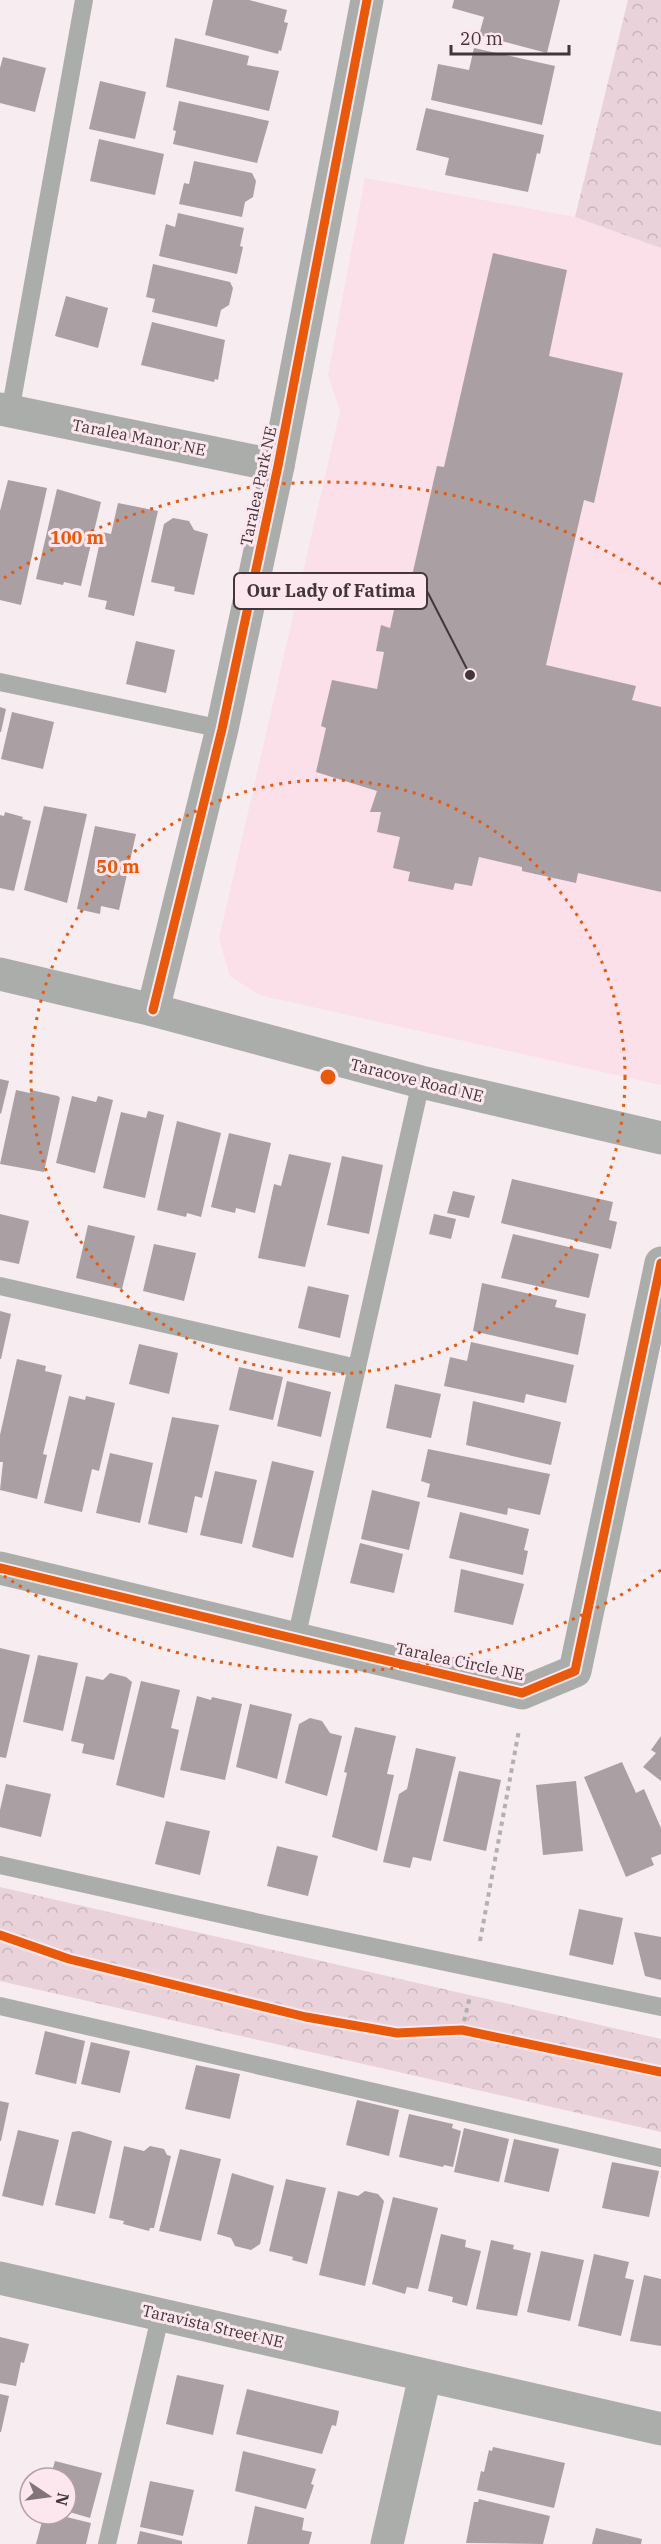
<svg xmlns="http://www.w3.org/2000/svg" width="661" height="2544" font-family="'IBM Plex Serif',serif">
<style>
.built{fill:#fbdfe9}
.forest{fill:url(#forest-crowns)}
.building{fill:#aaa0a3}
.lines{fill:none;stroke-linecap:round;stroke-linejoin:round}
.path{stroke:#b3b0b0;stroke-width:4;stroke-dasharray:4.5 4.5;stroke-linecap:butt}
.lane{stroke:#abadab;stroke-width:18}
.street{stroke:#abadab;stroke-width:33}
.cycleway-casing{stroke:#fce7ee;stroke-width:13}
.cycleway{stroke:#e8590c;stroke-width:9}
.ring{fill:none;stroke:#e8590c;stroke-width:3;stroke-dasharray:3 6}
.labels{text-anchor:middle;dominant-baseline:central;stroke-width:6;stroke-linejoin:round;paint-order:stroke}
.street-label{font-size:16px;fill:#43353b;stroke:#fce7ee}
.centre{fill:#e8590c;stroke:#fce7ee;stroke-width:3}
.ring-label{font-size:18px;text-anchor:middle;font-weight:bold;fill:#e8590c;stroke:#fce7ee;stroke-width:6;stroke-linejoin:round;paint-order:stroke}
.leader{fill:none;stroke:#43353b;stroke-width:2}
.callout-dot{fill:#43353b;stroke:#fce7ee;stroke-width:2}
.callout{fill:#fce7ee;stroke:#43353b;stroke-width:2}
.callout-label{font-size:18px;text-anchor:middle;font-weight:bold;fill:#43353b}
</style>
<defs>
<pattern id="forest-crowns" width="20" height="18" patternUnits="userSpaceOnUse" patternTransform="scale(1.5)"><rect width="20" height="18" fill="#e9d2da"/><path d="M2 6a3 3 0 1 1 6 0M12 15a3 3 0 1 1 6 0" fill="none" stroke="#c9b5bc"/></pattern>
</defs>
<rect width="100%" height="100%" fill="#f7ecef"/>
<polygon class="built" points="365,178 575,217 661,248 661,1085 259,995 230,976 219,939 340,411 328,375"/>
<g class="forest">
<polygon points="628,0 661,0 661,248 575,217"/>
<polygon points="0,1887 661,2039 661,2132 0,1981"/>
</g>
<g class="building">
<polygon points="213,0 249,0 287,10 284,22 288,23 281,51 279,50 278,54 205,35"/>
<polygon points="454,0 560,0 547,53 479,35 484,17 452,8"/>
<polygon points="175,38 249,56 247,65 279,71 269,111 166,87"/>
<polygon points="474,48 555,66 542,125 431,100 438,64 469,70"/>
<polygon points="3,57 46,68 35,112 0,103 0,68"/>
<polygon points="100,81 146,92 135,139 89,129"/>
<polygon points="179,101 269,121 257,163 173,144 176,131 173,130"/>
<polygon points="426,108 544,135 540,154 537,153 528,192 445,175 449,158 416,150"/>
<polygon points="99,139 164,154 155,195 90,181"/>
<polygon points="194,161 252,173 256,181 253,197 245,202 242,217 179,204 184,183 189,184"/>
<polygon points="178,213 244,228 240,246 243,247 237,274 159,256 166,224 175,227"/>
<polygon points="493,253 567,270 549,356 623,373 594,503 584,500 546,665 636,686 632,700 661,707 661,892 578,873 576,883 522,871 522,867 479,857 472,886 455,883 453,890 408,881 410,872 393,868 400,837 377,832 381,812 370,812 377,791 316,772 326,728 321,726 332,680 377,689 384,652 376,651 381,625 390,628 399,587 409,589 437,466 444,467"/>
<polygon points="153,264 230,282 233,288 229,305 221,310 217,327 152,312 155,299 146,297"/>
<polygon points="66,296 108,308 98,348 55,336"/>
<polygon points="152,322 225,340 218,380 215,379 214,382 141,365"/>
<polygon points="8,480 47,488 21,605 0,600 0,511"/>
<polygon points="57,489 101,502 81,586 64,582 63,585 36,579"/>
<polygon points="118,503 158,511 134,616 105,609 107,601 88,597 102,532 111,534"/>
<polygon points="173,518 189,521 194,530 208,534 194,595 174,591 175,587 151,582 164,524"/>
<polygon points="136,641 175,650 166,693 126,684"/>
<polygon points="0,707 6,709 1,732 0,732"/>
<polygon points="12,712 54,722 43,769 1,759"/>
<polygon points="44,806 87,814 67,903 24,890"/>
<polygon points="5,812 23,817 22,819 31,821 14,891 0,888 0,815 4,816"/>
<polygon points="95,826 136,834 119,910 101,906 100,914 77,909"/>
<polygon points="0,1079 9,1081 1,1114 0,1113"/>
<polygon points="16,1090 30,1093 31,1090 58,1096 60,1098 44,1172 0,1164"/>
<polygon points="72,1096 96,1102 98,1096 113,1100 95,1173 56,1163"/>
<polygon points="148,1111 164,1115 145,1198 103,1188 121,1112 146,1118"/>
<polygon points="177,1121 221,1133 201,1217 187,1213 186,1217 157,1210"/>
<polygon points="229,1133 271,1143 255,1213 236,1208 235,1213 211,1207"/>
<polygon points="289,1154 331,1163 305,1267 258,1258 274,1184 281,1186"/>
<polygon points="342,1156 383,1165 369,1234 327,1225"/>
<polygon points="512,1179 613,1202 609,1220 617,1222 611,1249 501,1223"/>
<polygon points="453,1191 475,1196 469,1218 447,1213"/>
<polygon points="0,1214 29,1221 19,1264 0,1260"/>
<polygon points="434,1214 456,1219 451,1239 429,1234"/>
<polygon points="88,1225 135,1236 122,1289 76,1278"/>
<polygon points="513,1234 599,1254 589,1298 501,1278"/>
<polygon points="154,1244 196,1253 184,1301 143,1291"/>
<polygon points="482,1283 557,1300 555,1307 586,1314 578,1355 473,1331"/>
<polygon points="308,1286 349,1295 340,1338 298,1328"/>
<polygon points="0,1311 11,1314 1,1359 0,1359"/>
<polygon points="471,1342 574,1365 566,1403 526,1394 524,1403 444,1386 450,1357 467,1361"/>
<polygon points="139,1344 178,1353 169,1394 129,1384"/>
<polygon points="17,1359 46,1366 45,1371 62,1375 43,1454 47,1455 37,1499 0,1490 3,1462 0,1462 0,1435"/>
<polygon points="239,1367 283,1377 273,1420 229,1410"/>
<polygon points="287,1381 331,1392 321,1437 277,1426"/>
<polygon points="395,1384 441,1394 431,1438 386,1428"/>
<polygon points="69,1396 85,1400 86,1396 115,1403 99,1471 92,1469 82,1512 44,1503"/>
<polygon points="473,1401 561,1422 551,1465 466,1445"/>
<polygon points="172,1417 219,1425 202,1498 195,1496 187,1533 148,1524"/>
<polygon points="428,1449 550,1474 540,1515 508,1508 507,1515 427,1497 430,1484 421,1481"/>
<polygon points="110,1453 153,1463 140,1523 96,1513"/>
<polygon points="272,1461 314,1471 293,1558 252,1547"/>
<polygon points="215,1471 257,1480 242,1544 200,1535"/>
<polygon points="372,1490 420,1502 409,1550 361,1539"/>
<polygon points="460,1512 529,1529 524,1550 528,1551 523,1575 449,1558"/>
<polygon points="360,1543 403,1554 394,1593 350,1583"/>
<polygon points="461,1569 524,1584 513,1625 454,1612"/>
<polygon points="0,1648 30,1655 6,1758 0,1757"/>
<polygon points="38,1655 78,1663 63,1731 23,1722"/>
<polygon points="110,1673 126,1677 132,1682 114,1760 82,1753 84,1744 71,1741 86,1676 103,1680"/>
<polygon points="141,1681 180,1690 171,1728 179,1730 164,1798 116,1785"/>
<polygon points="197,1696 211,1700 212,1697 242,1704 225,1780 180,1770"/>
<polygon points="250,1704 292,1714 277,1779 236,1767"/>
<polygon points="310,1718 322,1721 330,1733 342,1736 327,1796 285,1783 299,1724"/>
<polygon points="355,1727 396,1736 387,1774 394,1775 377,1851 332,1837 347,1773 344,1772"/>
<polygon points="661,1736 661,1781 643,1767 656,1753 651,1750"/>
<polygon points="416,1748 456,1757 431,1861 413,1857 410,1868 383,1862 399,1794 407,1789"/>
<polygon points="622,1762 636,1793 644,1789 661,1828 661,1854 651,1858 654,1865 626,1877 584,1777"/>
<polygon points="459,1771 501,1780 486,1851 443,1841"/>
<polygon points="576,1781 583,1851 543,1855 536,1785"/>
<polygon points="6,1784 51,1794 41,1837 0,1827 0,1810"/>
<polygon points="166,1821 210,1831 200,1875 155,1864"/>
<polygon points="277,1846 318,1856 308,1896 267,1886"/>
<polygon points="579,1909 623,1918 613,1965 569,1955"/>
<polygon points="634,1932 661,1937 661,1980 645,1976"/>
<polygon points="45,2031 85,2041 76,2084 35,2074"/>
<polygon points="91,2042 130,2051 120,2093 81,2084"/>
<polygon points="196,2065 240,2074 230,2119 185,2109"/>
<polygon points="357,2100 399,2110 389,2156 346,2145"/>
<polygon points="0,2101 9,2103 1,2141 0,2141"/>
<polygon points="409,2114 453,2124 452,2128 461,2131 453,2167 444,2165 443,2167 399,2157"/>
<polygon points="464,2128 509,2139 499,2182 454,2172"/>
<polygon points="18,2130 59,2140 43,2206 2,2196"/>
<polygon points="79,2131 112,2141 95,2214 55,2205 72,2132"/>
<polygon points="514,2139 559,2149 549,2192 504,2182"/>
<polygon points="124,2146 144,2151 150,2146 164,2149 167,2155 171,2156 154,2228 150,2228 149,2231 123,2224 124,2221 109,2218"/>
<polygon points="180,2149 221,2159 201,2241 159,2231"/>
<polygon points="612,2162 659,2171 649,2217 602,2208"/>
<polygon points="232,2173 274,2186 260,2244 251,2250 235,2246 231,2238 217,2234"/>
<polygon points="286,2179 326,2188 307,2264 292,2260 293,2257 269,2251"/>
<polygon points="338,2191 358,2196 365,2191 378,2194 384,2201 365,2286 319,2275"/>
<polygon points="393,2197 438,2208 418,2289 407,2287 405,2294 372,2284"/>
<polygon points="441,2234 466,2240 465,2247 481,2251 467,2306 452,2302 453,2297 428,2291"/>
<polygon points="491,2240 514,2245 513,2249 531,2253 517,2316 476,2309"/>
<polygon points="541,2251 584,2260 570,2321 527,2312"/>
<polygon points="594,2254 629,2262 625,2278 634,2280 621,2336 578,2326"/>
<polygon points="644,2275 661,2279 661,2346 630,2341"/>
<polygon points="0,2337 29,2344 24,2363 21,2362 16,2386 0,2383"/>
<polygon points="177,2375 224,2385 213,2435 166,2424"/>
<polygon points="247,2389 339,2411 336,2426 332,2425 322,2454 236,2434"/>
<polygon points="0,2394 9,2396 1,2432 0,2432"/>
<polygon points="493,2447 565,2463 554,2508 477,2490 481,2471 484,2472 489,2450 492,2451"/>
<polygon points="243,2451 316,2469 311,2484 314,2485 306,2509 235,2491"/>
<polygon points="55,2461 102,2473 90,2518 66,2511 66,2478 50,2478"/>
<polygon points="150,2481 194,2490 183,2536 140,2527"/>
<polygon points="479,2499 550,2516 543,2544 466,2543 474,2502 478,2502"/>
<polygon points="255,2506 304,2518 302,2530 312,2532 309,2544 247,2544"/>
<polygon points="44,2514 54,2514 91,2523 86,2544 36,2544"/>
<polygon points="596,2528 642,2539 641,2544 592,2544"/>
<polygon points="140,2531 182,2541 182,2544 137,2544"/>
</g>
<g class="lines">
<g class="path">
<polyline points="480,1941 519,1730"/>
<polyline points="462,2030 470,1996"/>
</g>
<g class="lane">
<polyline points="10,412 84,0"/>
<polyline points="0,682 222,729"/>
<polyline points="0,1286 357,1368"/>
<polyline points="296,1639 421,1082"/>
<polyline points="0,1865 278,1927 661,2007"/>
<polyline points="0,2006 661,2158"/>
<polyline points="107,2544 161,2313"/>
</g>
<g class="street">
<polyline points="0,409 278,466"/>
<polyline points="0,974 153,1010 421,1082 661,1138"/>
<polyline points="153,1010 222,729 278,466 367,0"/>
<polyline points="0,1568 522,1693 575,1671 661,1263"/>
<polyline points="0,2278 661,2429"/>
<polyline points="387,2544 425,2376"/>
</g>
<g class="cycleway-casing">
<g id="cycleway">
<polyline points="153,1010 222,729 278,466 367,0"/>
<polyline points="0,1568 522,1693 575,1671 661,1263"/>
<polyline points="0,1935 69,1959 306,2017 397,2033 462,2030 661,2072"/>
</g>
</g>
<use href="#cycleway" class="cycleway"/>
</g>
<g class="ring">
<circle cx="328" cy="1077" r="297"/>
<path d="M661 1570A595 595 0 0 1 4 1576M4 578A595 595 0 0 1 661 584"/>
</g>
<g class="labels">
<g class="street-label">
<text transform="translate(139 437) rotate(11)">Taralea Manor NE</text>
<text transform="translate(258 486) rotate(-78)">Taralea Park NE</text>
<text transform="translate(417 1080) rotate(14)">Taracove Road NE</text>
<text transform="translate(460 1661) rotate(12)">Taralea Circle NE</text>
<text transform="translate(213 2326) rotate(13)">Taravista Street NE</text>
</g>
</g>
<circle cx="328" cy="1077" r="9" class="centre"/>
<g class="ring-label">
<text x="77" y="544">100 m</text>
<text x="118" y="873">50 m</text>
</g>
<path class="leader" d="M470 675L427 591"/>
<circle class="callout-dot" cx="470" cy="675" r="6"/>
<rect class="callout" x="234" y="573" width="193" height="36" rx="6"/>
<g class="callout-label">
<text x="331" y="597">Our Lady of Fatima</text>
</g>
<g transform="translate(48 2496) rotate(103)"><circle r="28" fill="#fce7ee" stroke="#b2a0a6" stroke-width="1.5"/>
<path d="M0-4.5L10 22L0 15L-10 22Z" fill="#82757a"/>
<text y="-9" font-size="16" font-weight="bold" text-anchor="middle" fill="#43353b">N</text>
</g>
<path d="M451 45v9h118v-9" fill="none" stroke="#43353b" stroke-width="3"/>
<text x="460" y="45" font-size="18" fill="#43353b" stroke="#fce7ee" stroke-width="4.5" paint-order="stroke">20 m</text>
</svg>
